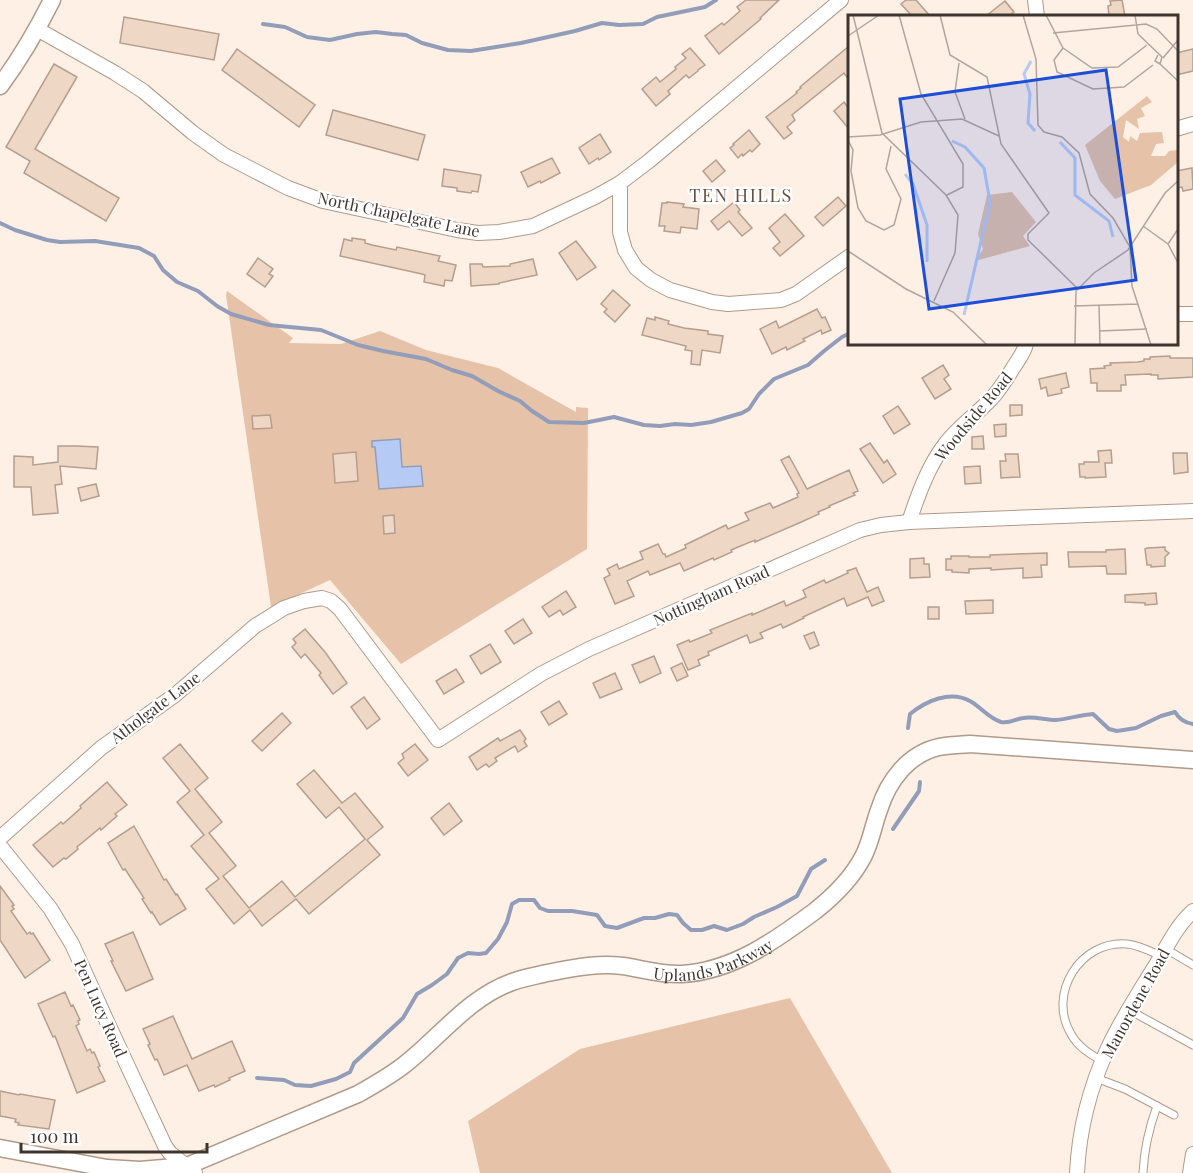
<svg xmlns="http://www.w3.org/2000/svg" width="1193" height="1173" font-family="'Playfair Display',serif">
<style>
.green{fill:#e6c2a8}
.water{fill:#b5caf5;stroke:#929dba;stroke-width:1.5}
.lines{fill:none;stroke-linecap:round;stroke-linejoin:round}
.stream{stroke:#929dba;stroke-width:4}
.building{fill:#efd7c5;stroke:#b59e8e;stroke-width:1.5}
.service-casing{stroke:#b09a89;stroke-width:9}
.minor-casing{stroke:#b09a89;stroke-width:16}
.tertiary-casing{stroke:#b09a89;stroke-width:19}
.service{stroke:#fff;stroke-width:7}
.minor{stroke:#fff;stroke-width:14}
.tertiary{stroke:#fff;stroke-width:16}
.labels{text-anchor:middle;dominant-baseline:central;stroke-width:4.5;stroke-linejoin:round;paint-order:stroke}
.street-label{font-size:16px;fill:#3f352f;stroke:#fff}
.neighbourhood-label{font-size:18px;letter-spacing:1.5px;fill:#655142;stroke:#fff}
.inset-river{fill:none;stroke:#b5caf5;stroke-width:3}
.inset-road{fill:none;stroke:#b2a59d;stroke-width:1.5}
.view{fill:#1d4ed8;fill-opacity:0.15;stroke:#1d4ed8;stroke-width:3}
.inset-edge{fill:none;stroke:#3f352f;stroke-width:3}
</style>
<rect width="100%" height="100%" fill="#fff0e6"/>
<g class="green">
<polygon points="227,291 293,338 289,343 341,344 380,331 426,350 498,368 576,412 576,407 588,408 587,549 401,664 330,580 271,607 226,295"/>
<polygon points="790,998 892,1173 480,1173 468,1121 580,1049"/>
</g>
<polygon class="water" points="400,439 402,467 421,466 423,486 379,489 375,447 372,447 372,441"/>
<g class="lines">
<g class="stream">
<polyline points="263,24 285,27 307,37 330,40 357,34 376,32 392,34 406,35 422,43 448,50 471,51 521,43 575,31 602,23 619,25 643,24 657,17 705,7 716,0"/>
<polyline points="0,223 15,230 47,240 60,242 95,241 139,248 154,256 163,270 177,282 198,291 217,306 231,314 269,325 321,330 358,345 383,351 426,359 452,370 472,376 498,391 520,401 532,411 549,422 584,423 614,417 644,425 660,426 675,424 691,425 711,422 742,413 749,409 759,394 774,379 808,365 824,351 842,337 850,333"/>
<path d="M908,728L910,714C926,701 950,690 970,701C981,707 988,718 1001,722C1010,724 1015,719 1023,718C1034,716 1045,720 1056,720C1068,719 1080,715 1093,714L1109,729L1117,731L1136,728L1161,716L1175,712C1179,719 1186,723 1193,724"/>
<polyline points="893,829 919,791 920,782"/>
<polyline points="257,1078 284,1080 295,1085 311,1086 336,1079 350,1072 354,1063 403,1018 417,994 432,985 447,974 458,958 468,953 479,954 486,953 498,939 507,922 512,904 519,900 534,900 540,908 548,911 572,911 597,915 605,926 617,928 644,918 655,918 669,914 677,915 683,923 691,930 702,930 714,926 727,930 743,924 754,917 777,907 797,896 811,869 825,860"/>
</g>
</g>
<g class="building">
<polygon points="746,0 779,0 760,18 761,19 719,54 705,36 722,23 724,25 740,11 737,7"/>
<polygon points="906,0 916,0 930,16 912,16 901,4"/>
<polygon points="1122,0 1125,16 1109,16 1108,6 1111,5 1110,1"/>
<polygon points="1005,1 1014,12 1009,16 986,16"/>
<polygon points="124,17 219,34 214,60 120,43"/>
<polygon points="849,46 849,80 844,73 792,115 795,120 787,127 792,133 784,139 766,117 797,93 796,92 801,88 800,87"/>
<polygon points="690,48 705,65 698,70 698,71 689,78 686,75 668,91 670,94 656,106 642,89 656,77 660,82 676,69 675,67 686,58 682,54"/>
<polygon points="237,49 315,105 299,127 222,70"/>
<polygon points="1193,49 1193,71 1176,75 1176,53"/>
<polygon points="54,64 77,77 35,149 119,198 106,221 24,173 30,161 6,147"/>
<polygon points="844,102 849,109 849,129 834,111"/>
<polygon points="333,110 425,135 418,160 326,135"/>
<polygon points="749,130 760,144 752,152 750,150 743,156 742,154 738,158 730,148 734,145 733,144"/>
<polygon points="600,134 611,152 599,160 598,158 589,164 579,148"/>
<polygon points="552,158 560,173 541,183 540,181 528,187 521,172"/>
<polygon points="716,160 725,171 712,182 703,171"/>
<polygon points="1192,168 1193,189 1183,191 1182,187 1176,188 1176,171"/>
<polygon points="444,169 481,175 478,192 472,191 471,193 457,191 457,188 442,186"/>
<polygon points="838,197 846,206 823,226 815,217"/>
<polygon points="667,202 684,204 683,207 699,209 697,229 681,227 680,233 664,231 665,226 659,226 662,203 667,203"/>
<polygon points="734,202 740,210 738,212 752,228 742,236 729,221 718,230 711,221"/>
<polygon points="785,214 804,236 780,256 773,248 780,242 769,228"/>
<polygon points="352,238 365,240 365,243 372,245 396,250 397,247 440,256 438,261 456,265 452,281 445,280 444,286 424,282 425,275 422,274 340,256 344,239 352,241"/>
<polygon points="576,241 596,267 577,280 559,253"/>
<polygon points="258,258 273,269 269,274 273,276 265,287 247,274"/>
<polygon points="533,259 537,275 499,283 499,284 471,286 470,264 482,264 483,267 510,266 510,264"/>
<polygon points="613,290 630,305 615,322 604,312 607,309 601,304"/>
<polygon points="817,309 822,318 825,317 831,330 822,334 821,330 803,339 805,341 787,350 786,347 772,354 760,329 776,321 779,328"/>
<polygon points="655,317 669,321 668,324 684,328 708,331 708,334 723,336 720,353 702,350 700,365 691,364 692,351 685,350 686,346 642,335 647,318 655,320"/>
<polygon points="1170,356 1170,358 1193,358 1193,377 1158,379 1158,375 1151,375 1151,374 1125,375 1126,385 1121,385 1121,391 1097,391 1097,383 1091,383 1090,369 1105,368 1104,366 1111,365 1110,363 1138,362 1144,361 1144,359 1150,359 1150,357"/>
<polygon points="943,365 949,375 944,379 951,389 935,399 922,378"/>
<polygon points="1066,373 1069,387 1061,389 1062,393 1048,396 1046,387 1041,389 1039,379"/>
<polygon points="1010,405 1022,405 1022,415 1010,416"/>
<polygon points="898,406 910,424 894,434 883,416"/>
<polygon points="270,415 272,428 253,429 252,416"/>
<polygon points="1006,424 1006,436 995,437 994,425"/>
<polygon points="983,436 984,449 972,449 972,437"/>
<polygon points="870,443 884,463 887,460 896,474 883,483 860,449"/>
<polygon points="58,446 76,446 98,447 96,469 60,466 62,484 55,485 58,513 33,515 31,487 14,487 14,456 33,457 33,465 58,462"/>
<polygon points="1111,450 1112,463 1105,463 1106,477 1085,478 1085,477 1080,477 1079,464 1084,464 1084,462 1099,462 1098,451"/>
<polygon points="356,452 358,481 335,483 333,454"/>
<polygon points="1173,453 1187,453 1188,472 1174,474"/>
<polygon points="1005,454 1018,454 1020,477 1001,478 1000,461 1006,461"/>
<polygon points="789,456 807,489 849,470 858,491 853,493 855,495 829,506 830,507 818,512 819,514 799,523 755,542 755,540 731,550 732,552 714,560 713,558 684,571 680,563 650,575 648,571 627,581 634,596 615,604 604,578 610,575 607,569 617,564 619,569 643,559 640,552 658,544 663,554 665,554 666,557 686,548 685,545 726,525 728,529 749,520 745,513 770,503 773,508 798,497 797,494 799,493 781,460"/>
<polygon points="980,466 981,483 965,484 964,467"/>
<polygon points="96,484 99,496 81,501 78,488"/>
<polygon points="394,515 395,533 384,534 383,516"/>
<polygon points="1165,547 1165,550 1169,553 1165,557 1165,566 1151,567 1151,565 1147,565 1145,549 1147,548"/>
<polygon points="1125,549 1126,574 1107,574 1106,566 1069,567 1068,552 1106,552 1106,550"/>
<polygon points="1047,553 1047,565 1041,565 1042,577 1023,578 1023,568 991,570 991,568 969,569 969,573 952,572 952,570 946,570 946,559 951,559 951,556 969,556 969,557 990,557 990,555"/>
<polygon points="924,558 924,564 929,564 930,577 910,578 910,559"/>
<polygon points="856,568 867,592 878,587 884,601 872,606 868,597 847,606 844,598 803,617 804,618 783,628 781,624 760,633 763,638 750,643 747,635 708,652 709,655 698,660 700,665 688,670 677,645 689,640 690,642 712,633 710,630 752,613 752,615 784,601 786,606 806,597 803,590 824,580 826,583 848,573 847,571"/>
<polygon points="566,591 576,607 563,615 560,610 549,617 542,607"/>
<polygon points="1156,593 1157,604 1145,605 1145,603 1125,602 1125,595"/>
<polygon points="993,600 993,613 966,614 965,601"/>
<rect x="928" y="607" width="11" height="12"/>
<polygon points="523,619 532,633 514,644 505,631"/>
<polygon points="305,629 325,652 347,683 333,694 319,675 321,673 305,654 301,658 292,647 296,643 293,639"/>
<polygon points="814,632 819,645 810,649 804,636"/>
<polygon points="490,644 501,662 481,674 470,656"/>
<polygon points="654,656 661,673 640,683 632,665"/>
<polygon points="682,663 688,676 677,681 671,668"/>
<polygon points="456,669 464,682 444,694 436,681"/>
<polygon points="615,673 622,689 600,698 593,683"/>
<polygon points="364,697 380,719 367,729 351,707"/>
<polygon points="559,701 567,714 549,725 541,712"/>
<polygon points="282,713 291,723 262,751 252,741"/>
<polygon points="520,730 526,739 524,741 527,746 518,752 515,746 495,758 497,761 489,767 486,764 477,770 469,757 498,738 500,741"/>
<polygon points="180,744 208,778 195,789 222,822 209,833 236,866 223,876 249,908 282,881 295,897 365,839 339,807 326,818 297,784 314,770 342,803 355,793 383,827 367,840 380,855 309,914 296,899 262,926 250,910 234,924 206,889 219,879 191,846 204,835 177,802 190,791 163,758"/>
<polygon points="415,744 428,760 408,776 398,763 404,758 402,754"/>
<polygon points="107,782 127,805 115,814 117,816 101,830 100,828 77,847 78,849 66,859 64,858 53,867 33,845 61,822 63,824 81,808 80,806"/>
<polygon points="449,803 462,821 444,835 431,818"/>
<polygon points="134,826 158,869 164,880 166,879 176,895 177,894 186,909 160,925 152,912 151,913 142,899 144,898 125,869 123,870 108,843"/>
<polygon points="0,886 14,905 12,906 14,909 11,911 27,934 30,932 31,934 33,933 50,960 25,978 0,940"/>
<polygon points="133,932 153,979 126,991 111,961 113,961 105,944"/>
<polygon points="65,992 71,1006 73,1005 80,1020 78,1021 79,1024 76,1026 87,1051 90,1049 92,1053 94,1052 100,1066 98,1067 105,1081 77,1093 55,1036 53,1037 38,1004"/>
<polygon points="173,1016 192,1059 232,1041 245,1071 229,1078 230,1080 215,1087 214,1085 199,1091 187,1065 164,1075 157,1059 155,1060 148,1045 150,1044 143,1029"/>
<polygon points="0,1091 19,1095 20,1094 55,1100 49,1129 18,1125 19,1123 15,1122 16,1119 0,1116"/>
</g>
<g class="lines">
<g class="service-casing">
<g id="service">
<polyline points="1166,949 1193,965"/>
<polyline points="1129,1010 1193,1045"/>
<path d="M1102,1061C1090,1054 1078,1047 1071,1034C1047,994 1080,940 1127,944C1139,945 1150,951 1161,956"/>
<path d="M1096,1078L1125,1089L1157,1106C1149,1128 1144,1150 1143,1173"/>
<polyline points="1157,1106 1174,1115"/>
</g>
</g>
<g class="minor-casing">
<g id="minor">
<polyline points="1035,0 1037,16"/>
<polyline points="37,29 115,73 143,91 193,133 224,155 288,188 323,201 457,230 478,233 499,232 533,226 595,197 620,183 649,161 841,0"/>
<polyline points="1176,129 1193,124"/>
<polyline points="620,183 620,232 625,250 636,268 651,280 670,290 712,302 728,304 781,300 796,294 850,256"/>
<polyline points="1176,314 1193,314"/>
<path d="M909,522C918,495 928,466 946,443C959,426 977,414 992,398C1000,389 1007,378 1013,368C1018,360 1024,353 1026,344"/>
<polyline points="0,838 101,748 175,695 255,626 284,608 304,601 322,598 331,601 340,609 438,740 541,674 589,649 860,530 881,525 909,522 1193,511"/>
<polyline points="0,846 50,908 72,944 109,1026 165,1146 170,1153 195,1173"/>
<path d="M1077,1173C1079,1130 1090,1087 1108,1048C1121,1020 1138,994 1154,968C1166,949 1176,926 1193,911"/>
<polyline points="1190,1173 1193,1154"/>
</g>
</g>
<g class="tertiary-casing">
<g id="tertiary">
<path d="M0,86C20,59 37,30 52,0"/>
<path id="s1" d="M0,1148L107,1168L140,1170L187,1166L358,1094C374,1085 390,1076 404,1065C440,1037 468,998 512,982C523,978 535,976 547,973C574,968 595,963 623,966C643,969 662,975 682,974C733,971 776,940 815,911C834,896 852,878 863,857C871,842 873,826 879,810C888,781 908,754 939,747C949,745 960,745 970,744L1193,760"/>
</g>
</g>
<use href="#service" class="service"/>
<use href="#minor" class="minor"/>
<use href="#tertiary" class="tertiary"/>
</g>
<g class="labels">
<g class="street-label">
<text transform="translate(399 214) rotate(12)">North Chapelgate Lane</text>
<text transform="translate(973 416) rotate(-50)">Woodside Road</text>
<text transform="translate(711 595) rotate(-24)">Nottingham Road</text>
<text transform="translate(155 707) rotate(-37)">Atholgate Lane</text>
<text stroke="none"><textPath href="#s1" startOffset="772">Uplands Parkway</textPath></text>
<text transform="translate(1135 1003) rotate(-61)">Manordene Road</text>
<text transform="translate(101 1008) rotate(66)">Pen Lucy Road</text>
</g>
<g class="neighbourhood-label">
<text x="741" y="195">TEN HILLS</text>
</g>
</g>
<g transform="translate(848 15)">
<rect width="330" height="330" fill="#fff0e6"/>
<path d="M299,81L304,87L293,93L297,101L289,104L291,114L278,105L275,122L281,127L282,121L289,126L292,118L314,117L316,128L308,129L303,141H317L321,136L330,135V147L303,170L267,184L252,166L237,130ZM164,177L188,207L175,221L182,231L127,246L135,234L130,219L139,180Z" fill="#e6c2a8"/>
<path class="inset-river" d="M183,46L176,59L182,79L180,108L187,116M104,126L117,132L136,153L142,187L116,300M212,127L227,143V180L261,206L265,222M57,159L65,169L79,210V247"/>
<path class="inset-road" d="M5,0L34,118L98,180L110,200L107,238L86,286M51,0L73,79L115,149V172L99,180M92,0L102,40L139,62L153,129L201,198L180,219V225L230,274M175,0L188,44L190,110L196,117L214,122L231,138L242,179L265,203L282,232L284,271L303,330M198,0L215,33L244,53L270,52L299,30M287,0L290,19L314,42L312,49L307,46L310,40M205,18L298,9L309,14L330,36M0,21L31,0M215,33L206,45L209,57L245,74L276,72L305,50M315,43L330,25M111,48L107,77L117,104M312,49L330,66M0,122L32,120L73,107L114,104L151,121M0,125L5,135L3,156L10,193L18,206L36,215L46,210L53,184L38,154L43,131M295,211L320,229L330,248M320,229L330,214M0,236L58,274L105,297L139,330M251,290L252,330M226,291L290,289M252,316L299,314M227,330L228,276L246,258L280,235L317,178L330,166"/>
<path class="view" d="M258,55L288,265L81,294L52,84Z"/>
<rect width="330" height="330" class="inset-edge"/>
</g>
<path d="M21 1143v9h186v-9" fill="none" stroke="#3f352f" stroke-width="3"/>
<text x="30" y="1143" font-size="18" fill="#3f352f" stroke="#ffffff" stroke-width="4.5" paint-order="stroke">100 m</text>
</svg>
